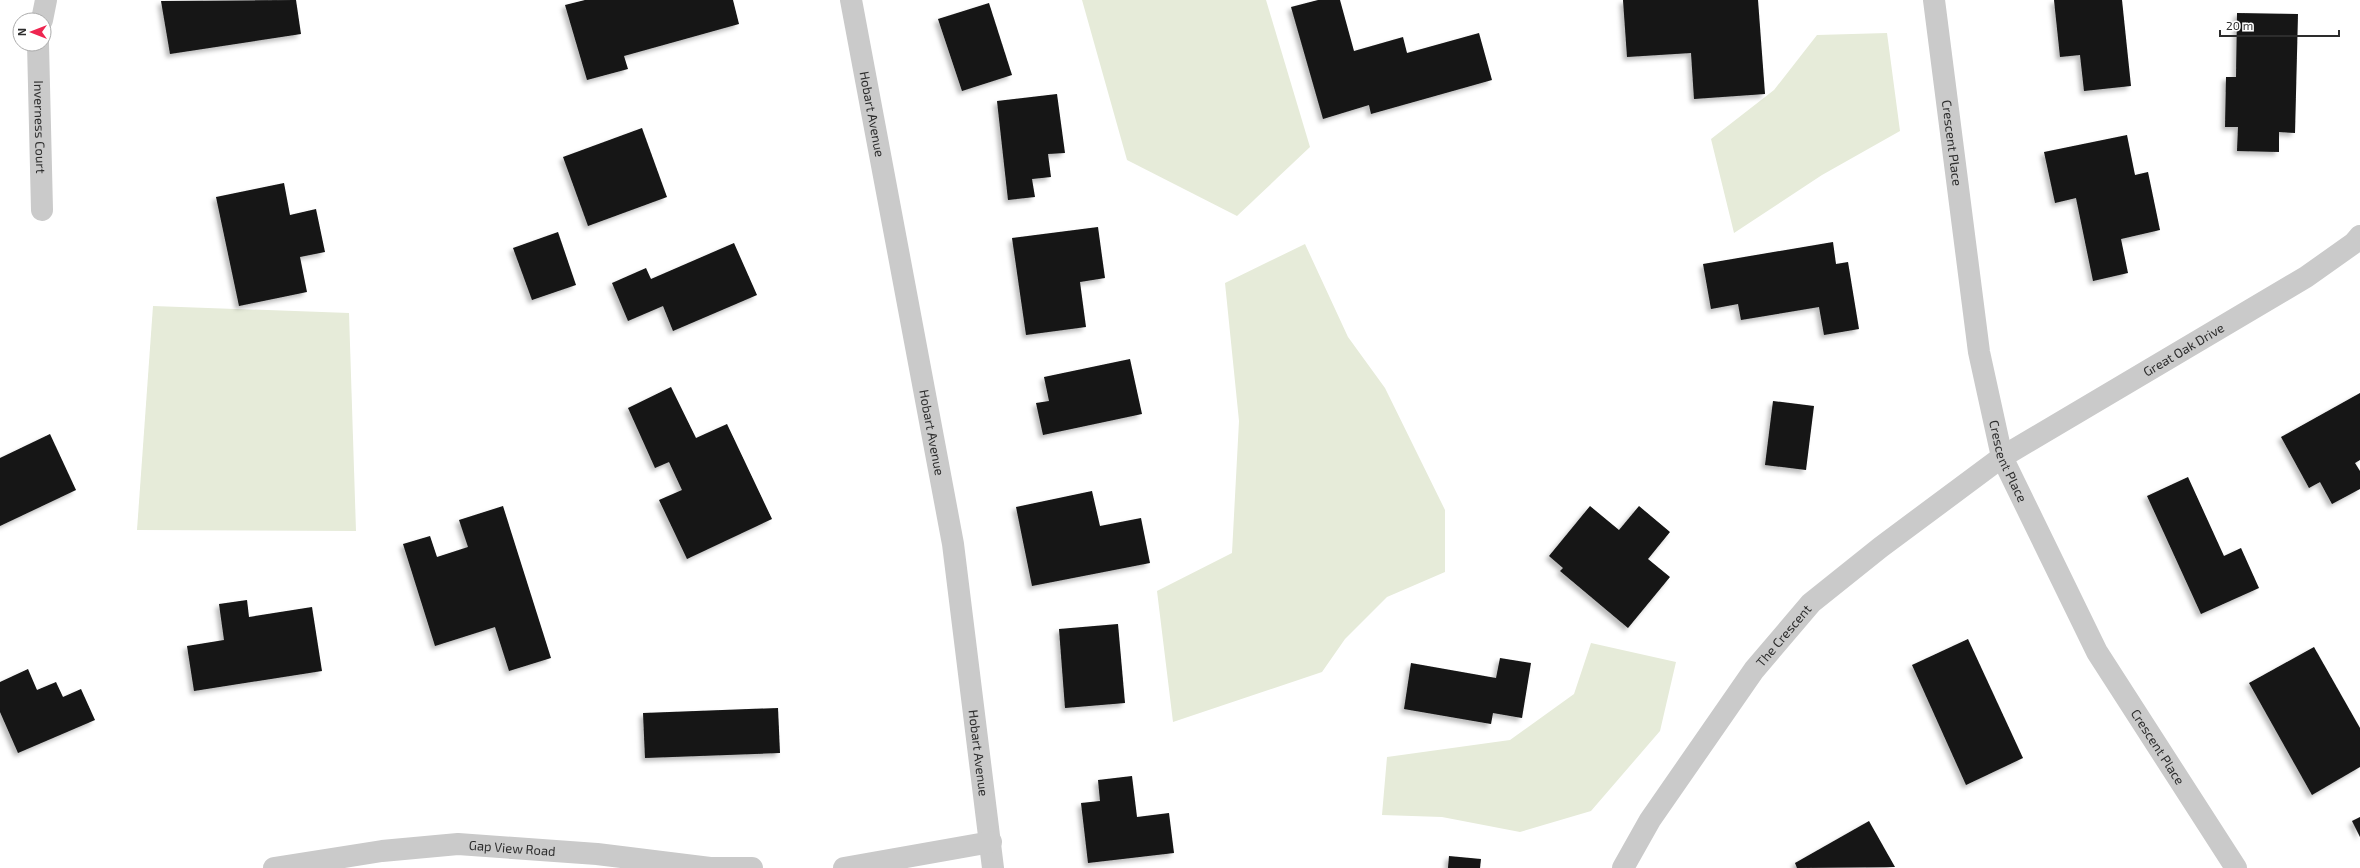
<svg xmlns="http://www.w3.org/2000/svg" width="2360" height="868" font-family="'Exo 2',sans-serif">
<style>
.green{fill:#e6ebd9}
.building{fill:#141414;filter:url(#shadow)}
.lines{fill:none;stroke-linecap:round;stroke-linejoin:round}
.minor{stroke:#cacaca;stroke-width:22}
.labels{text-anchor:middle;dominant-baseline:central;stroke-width:4;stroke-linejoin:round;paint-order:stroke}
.street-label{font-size:13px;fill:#2d2d2d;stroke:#fff}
</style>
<defs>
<filter id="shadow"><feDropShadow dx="-3.5" dy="3.5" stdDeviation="2" flood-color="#0004"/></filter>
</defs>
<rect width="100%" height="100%" fill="#fff"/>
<g class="green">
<polygon points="1082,0 1266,0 1310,147 1237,216 1127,160"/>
<polygon points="1887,33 1900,131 1822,175 1734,233 1711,139 1774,90 1817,35"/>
<polygon points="1305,244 1348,337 1385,388 1445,510 1445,572 1387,597 1345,639 1322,672 1173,722 1157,591 1232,553 1239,421 1225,283"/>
<polygon points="153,306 349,313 356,531 137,530"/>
<polygon points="1591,643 1676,662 1660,731 1591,811 1520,832 1442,817 1382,815 1387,757 1510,740 1574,694"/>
</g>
<g class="building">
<polygon points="296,0 301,34 170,54 161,1"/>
<polygon points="585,0 733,0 739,24 624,56 628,69 587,80 565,5"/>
<polygon points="1318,0 1340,0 1354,51 1403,37 1407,53 1479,33 1492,80 1371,114 1369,105 1323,119 1291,7"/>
<polygon points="1623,0 1758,0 1765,94 1694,99 1691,53 1627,57"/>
<polygon points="2054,0 2122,0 2131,86 2084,91 2080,55 2060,57"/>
<polygon points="989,3 1012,75 962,91 938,19"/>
<polygon points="2237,13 2298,14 2295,133 2279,132 2279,152 2237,151 2238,127 2225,127 2226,77 2236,77"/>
<polygon points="1057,94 1065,153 1048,154 1051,177 1032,179 1035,197 1008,200 997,101"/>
<polygon points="642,128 667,197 588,226 563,157"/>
<polygon points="2127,135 2135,175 2148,172 2160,230 2121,239 2128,273 2093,281 2076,198 2055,203 2044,152"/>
<polygon points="284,183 290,215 316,209 325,252 300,257 307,292 239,306 216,197"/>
<polygon points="1098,227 1105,278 1080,282 1086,327 1026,335 1012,238"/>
<polygon points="558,232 576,285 532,300 513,248"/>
<polygon points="1833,242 1836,264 1848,262 1859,329 1824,335 1819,307 1741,320 1738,304 1711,309 1703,264"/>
<polygon points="734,243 757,295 673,331 663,306 628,321 612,283 646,268 651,279"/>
<polygon points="1130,359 1142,414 1043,435 1036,403 1049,401 1044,377"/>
<polygon points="671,387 696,438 727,424 772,519 687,559 659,500 682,490 669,462 655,468 628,408"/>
<polygon points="2360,393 2360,460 2355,463 2360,471 2360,489 2332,504 2320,482 2309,488 2281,437"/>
<polygon points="1773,401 1814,406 1806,470 1765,465"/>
<polygon points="50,434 76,490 0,526 0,458"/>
<polygon points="2188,477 2224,556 2241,548 2259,588 2201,614 2147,496"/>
<polygon points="1092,491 1100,526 1141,518 1150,563 1032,586 1016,507"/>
<polygon points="503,506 551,658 509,671 495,627 435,646 403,544 430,536 437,557 468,547 459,520"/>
<polygon points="1590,506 1619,530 1639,506 1670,532 1648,559 1670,577 1628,628 1560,571 1563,568 1549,556"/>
<polygon points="247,600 249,617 312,607 322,671 194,691 187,646 224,640 219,604"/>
<polygon points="1118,624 1125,703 1065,708 1059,629"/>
<polygon points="1968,639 2023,758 1966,785 1912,665"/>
<polygon points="2314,647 2360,728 2360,767 2312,795 2249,683"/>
<polygon points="1500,658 1531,663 1522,718 1493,713 1491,724 1404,709 1411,663 1496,678"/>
<polygon points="28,669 37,690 56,682 63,697 81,689 95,720 18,753 0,712 0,682"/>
<polygon points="778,708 780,753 645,758 643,713"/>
<polygon points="1132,776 1137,817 1169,813 1174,853 1088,863 1081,803 1100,801 1098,780"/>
<polygon points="2360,817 2360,837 2352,821"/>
<polygon points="1869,821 1895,867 1797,868 1795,863"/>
<polygon points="1449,856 1481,859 1480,868 1448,868"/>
</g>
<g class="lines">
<g class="minor">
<path id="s1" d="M851,0L953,544L993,868"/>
<path id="s2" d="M1934,0L1979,352L2002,457L2097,652L2236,868"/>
<polyline points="42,20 46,0"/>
<path id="s3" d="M38,44L42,210"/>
<path id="s4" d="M274,868L382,851L458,844L597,854L710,868H752"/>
<polyline points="844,868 991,842"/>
<path id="s5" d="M1623,868L1650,820L1754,670L1811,603L1881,547L2002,457L2306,277L2354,243L2360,236"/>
</g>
</g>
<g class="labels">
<g class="street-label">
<text stroke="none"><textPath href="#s1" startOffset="116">Hobart Avenue</textPath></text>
<text stroke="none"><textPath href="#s3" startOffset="83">Inverness Court</textPath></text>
<text stroke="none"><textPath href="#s2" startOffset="144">Crescent Place</textPath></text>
<text stroke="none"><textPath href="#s5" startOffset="777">Great Oak Drive</textPath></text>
<text stroke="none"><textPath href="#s1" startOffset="440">Hobart Avenue</textPath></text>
<text stroke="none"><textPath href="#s2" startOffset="468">Crescent Place</textPath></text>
<text stroke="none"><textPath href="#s5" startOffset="283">The Crescent</textPath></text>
<text stroke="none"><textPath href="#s2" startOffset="792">Crescent Place</textPath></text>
<text stroke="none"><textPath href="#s1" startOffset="764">Hobart Avenue</textPath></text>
<text stroke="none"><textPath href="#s4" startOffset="240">Gap View Road</textPath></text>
</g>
</g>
<g transform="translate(32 32) rotate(270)"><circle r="19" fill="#ffffff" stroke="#ababab"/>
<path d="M0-3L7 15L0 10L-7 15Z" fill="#ee2550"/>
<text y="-6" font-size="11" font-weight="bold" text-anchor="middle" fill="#2d2d2d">N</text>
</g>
<path d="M2220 30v6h119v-6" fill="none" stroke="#2d2d2d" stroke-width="2"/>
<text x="2226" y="30" font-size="12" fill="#2d2d2d" stroke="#ffffff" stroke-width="3" paint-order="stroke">20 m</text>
</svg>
